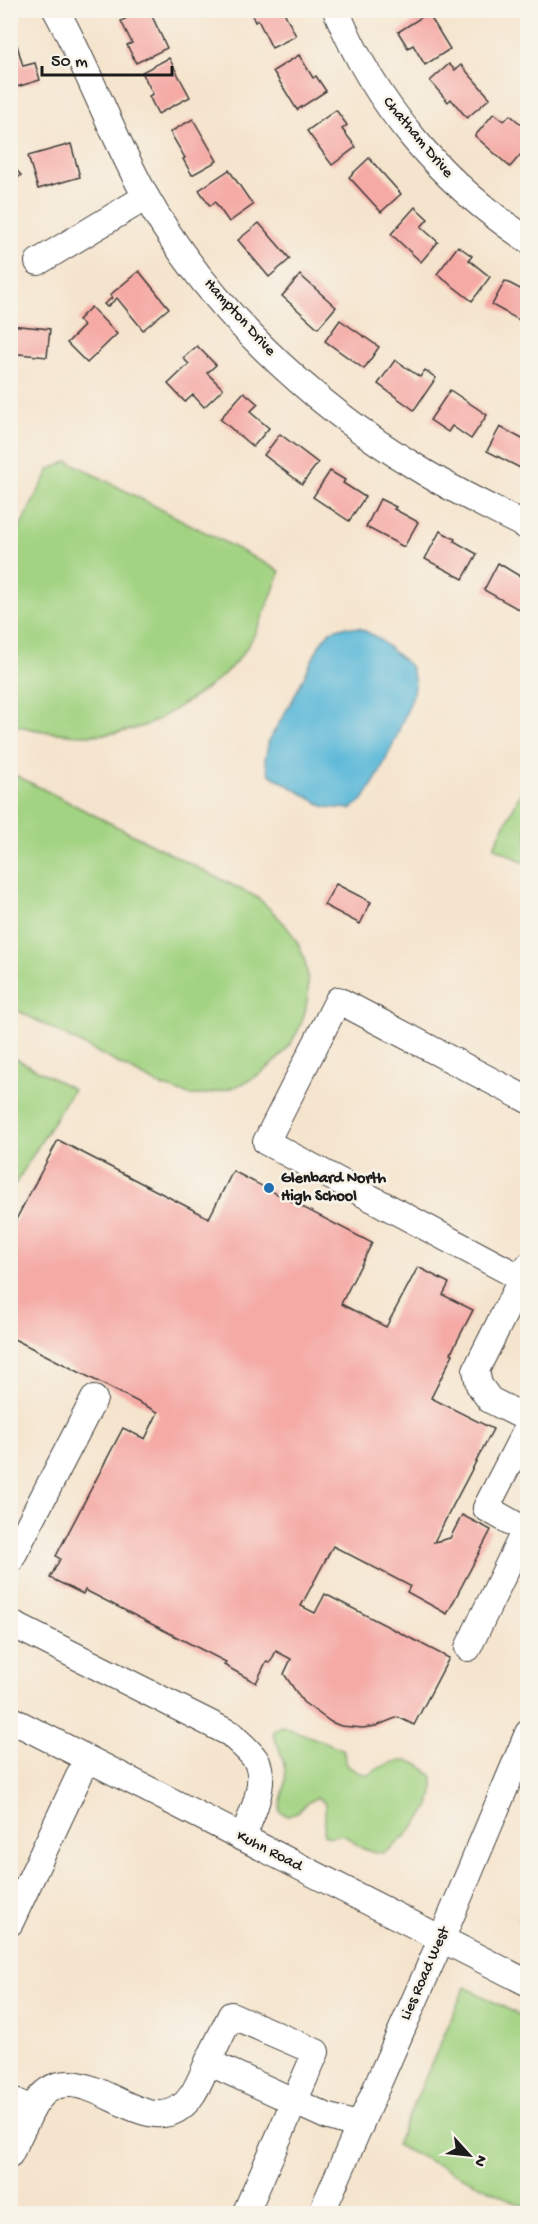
<svg xmlns="http://www.w3.org/2000/svg" width="538" height="2224" font-family="'Gochi Hand',sans-serif">
<style>
.green{fill:#a2d382;stroke:#5f784f;stroke-width:1.5}
.water{fill:#59b7d8;stroke:#3a6a7a;stroke-width:1.5}
.lines{fill:none;stroke-linecap:round;stroke-linejoin:round}
.stream{stroke:#59b7d8;stroke-width:5}
.building{fill:#f5aaa6}
.minor-casing{stroke:#3d3a37;stroke-width:28}
.minor{stroke:#fff;stroke-width:26}
.poi-dot{fill:#1f6fb2;stroke:#f7f3e8;stroke-width:2}
.labels{text-anchor:middle;dominant-baseline:central;stroke-width:5;stroke-linejoin:round;paint-order:stroke}
.street-label{font-size:16px;fill:#1c1c1c;stroke:#f7f3e8}
.poi-label{font-size:16px;font-weight:bold;fill:#1c1c1c;stroke:#f7f3e8;text-anchor:start}
</style>
<rect width="100%" height="100%" fill="#f7f3e8"/>
<filter id="ink" filterUnits="userSpaceOnUse"><feTurbulence type="fractalNoise" baseFrequency=".0167" numOctaves="2"/><feDisplacementMap in="SourceGraphic" scale="12" xChannelSelector="R" yChannelSelector="G"/><feConvolveMatrix kernelMatrix="1 2 1 2 8 2 1 2 1" color-interpolation-filters="sRGB"/></filter>
<filter id="wash" filterUnits="userSpaceOnUse"><feTurbulence type="fractalNoise" baseFrequency=".008" numOctaves="4" result="noise"/><feDisplacementMap in="SourceGraphic" scale="24" xChannelSelector="R" yChannelSelector="G"/><feGaussianBlur stdDeviation="1.35" result="paint"/><feColorMatrix in="noise" values="0 0 0 0 0 0 0 0 0 0 0 0 0 0 0 0 0 1.4 0 .05"/><feComposite in="paint" operator="in"/></filter>
<g filter="url(#wash)">
<rect width="100%" height="100%" fill="#f5e4cd"/>
<g class="green">
<path d="M68,461L280,571C273,592 265,614 254,635C242,660 217,682 194,697C180,706 166,716 151,723C106,742 56,736 11,724V544L50,469Z"/>
<path d="M11,773L258,898C276,914 295,932 303,955C323,1017 282,1076 221,1091C212,1093 199,1096 190,1095C181,1093 172,1089 163,1087L11,1007Z"/>
<polygon points="527,780 527,864 494,847"/>
<polygon points="11,1056 73,1089 11,1191"/>
<path d="M282,1726L343,1749L347,1765L357,1772L368,1775C391,1759 413,1753 433,1777C433,1784 434,1793 431,1801C425,1818 400,1843 384,1853C376,1852 367,1851 360,1847C348,1839 346,1830 331,1837L325,1835C322,1823 328,1814 324,1802L317,1798C305,1802 300,1813 288,1816L280,1812C279,1801 284,1794 285,1783C287,1768 280,1748 273,1735L275,1729Z"/>
<polygon points="465,1987 527,2019 527,2208 396,2145"/>
</g>
<polygon class="water" points="343,627 360,628 378,638 410,666 415,681 412,698 395,740 379,774 363,800 351,809 325,807 269,774 265,759 269,740 292,701 320,644 330,631"/>
<g class="lines">
<polyline class="stream" points="521,1919 528,1917"/>
</g>
<g id="blocks">
<g class="building">
<polygon points="142,10 149,10 167,48 136,63 127,45 132,43 121,21"/>
<polygon points="250,10 283,10 296,36 272,48 258,20 255,22"/>
<polygon points="428,13 450,49 425,65 413,45 408,48 398,32"/>
<polygon points="17,45 23,66 35,63 40,80 10,89 10,47"/>
<polygon points="299,55 313,78 316,76 326,91 297,110 273,71"/>
<polygon points="169,58 190,97 158,114 149,96 153,94 142,72"/>
<polygon points="449,64 455,70 461,65 490,98 467,118 451,99 448,102 430,81"/>
<polygon points="336,110 347,125 342,129 356,147 332,165 307,131"/>
<polygon points="494,113 504,121 510,115 528,130 528,146 510,167 475,136"/>
<polygon points="193,119 217,161 192,175 183,159 185,158 170,132"/>
<polygon points="71,144 80,177 38,189 28,156"/>
<polygon points="369,158 401,194 381,212 349,177"/>
<polygon points="10,164 21,175 10,185"/>
<polygon points="229,170 253,205 229,222 215,202 210,206 199,190"/>
<polygon points="415,207 428,219 421,227 438,242 421,262 391,234"/>
<polygon points="259,223 290,259 269,277 238,240"/>
<polygon points="458,246 472,256 469,260 490,277 472,301 437,274"/>
<polygon points="139,271 169,308 143,330 117,298 107,307 104,304 112,298 110,295"/>
<polygon points="300,275 336,307 318,328 282,296"/>
<polygon points="505,281 528,293 528,325 492,305"/>
<polygon points="91,307 117,334 87,363 67,343 84,326 78,320"/>
<polygon points="340,320 379,347 364,369 325,341"/>
<polygon points="10,325 50,329 47,357 10,353"/>
<polygon points="197,346 216,365 207,373 223,389 204,407 193,395 185,402 168,384 189,364 183,358"/>
<polygon points="395,360 420,377 425,370 436,378 414,410 378,384"/>
<polygon points="450,390 487,415 471,439 452,426 448,432 430,420"/>
<polygon points="244,392 258,404 250,412 269,428 253,447 220,419"/>
<polygon points="500,427 528,442 528,472 487,451"/>
<polygon points="280,434 318,463 302,484 264,455"/>
<polygon points="330,471 345,480 343,483 365,497 349,521 313,497"/>
<polygon points="380,499 396,507 394,509 418,522 404,547 366,527"/>
<polygon points="440,531 455,539 454,541 477,554 463,579 425,559"/>
<polygon points="498,563 528,581 528,601 522,611 484,590"/>
<polygon points="336,884 371,902 360,924 324,905"/>
<polygon points="58,1140 209,1218 233,1171 372,1243 341,1304 386,1327 418,1267 449,1283 443,1295 473,1310 451,1353 453,1354 431,1398 493,1429 434,1542 450,1538 462,1515 491,1530 447,1614 407,1592 410,1586 333,1546 301,1606 315,1613 325,1594 449,1658 414,1725 398,1717 376,1726 363,1728 341,1726 331,1722 303,1702 284,1674 291,1659 276,1651 270,1663 266,1662 256,1683 224,1665 226,1662 85,1590 83,1594 50,1578 60,1559 56,1556 123,1428 145,1439 158,1412 10,1337 10,1231"/>
</g>
</g>
</g>
<g filter="url(#ink)">
<use href="#blocks" fill-opacity="0" stroke="#3d3a37" stroke-width="1.5"/>
<g class="lines">
<g class="minor-casing">
<g id="minor">
<path d="M56,10C89,70 112,135 145,195C208,307 310,403 419,469C454,491 491,508 528,527"/>
<path d="M336,10C375,105 442,183 528,240"/>
<polyline points="38,262 146,197"/>
<polyline points="528,1266 476,1370 479,1385 490,1400 528,1419"/>
<polyline points="521,1278 266,1142 338,1000 528,1100"/>
<polyline points="528,1426 486,1508 525,1530 528,1525"/>
<polyline points="10,1561 94,1399"/>
<path d="M10,1623L231,1734C238,1742 252,1752 257,1762C267,1783 251,1818 242,1838"/>
<polyline points="468,1648 525,1530"/>
<polyline points="10,1719 528,1983"/>
<polyline points="10,1923 87,1759"/>
<polyline points="208,2062 231,2015 316,2052 245,2214"/>
<path d="M10,2099L32,2109C75,2033 148,2160 192,2095C199,2085 203,2073 208,2062L326,2116L360,2126"/>
<polyline points="10,2154 32,2109"/>
<polyline points="321,2214 441,1940 528,1733"/>
</g>
</g>
<use href="#minor" class="minor"/>
</g>
</g>
<circle class="poi-dot" cx="269" cy="1188" r="6"/>
<g class="labels">
<g class="street-label">
<text transform="translate(417 138) rotate(50)">Chatham Drive</text>
<text transform="translate(239 318) rotate(48)">Hampton Drive</text>
<text transform="translate(269 1852) rotate(27)">Kuhn Road</text>
<text transform="translate(426 1974) rotate(-66)">Lies Road West</text>
</g>
<g class="poi-label">
<text x="281" y="1179">Glenbard North<tspan x="281" dy="18">High School</tspan></text>
</g>
</g>
<rect width="538" height="2224" fill="none" stroke="#f7f3e8" stroke-width="36"/>
<g transform="translate(469 2155) rotate(117)" stroke="#f7f3e8" stroke-width="4.5" paint-order="stroke">
<path d="M0-4.5L10 22L0 15L-10 22Z" fill="#1c1c1c"/>
<text y="-9" font-size="16" font-weight="bold" text-anchor="middle" fill="#1c1c1c">N</text>
</g>
<path d="M42 66v9h130v-9" fill="none" stroke="#1c1c1c" stroke-width="3"/>
<text x="51" y="66" font-size="18" fill="#1c1c1c" stroke="#f7f3e8" stroke-width="4.5" paint-order="stroke">50 m</text>
</svg>
